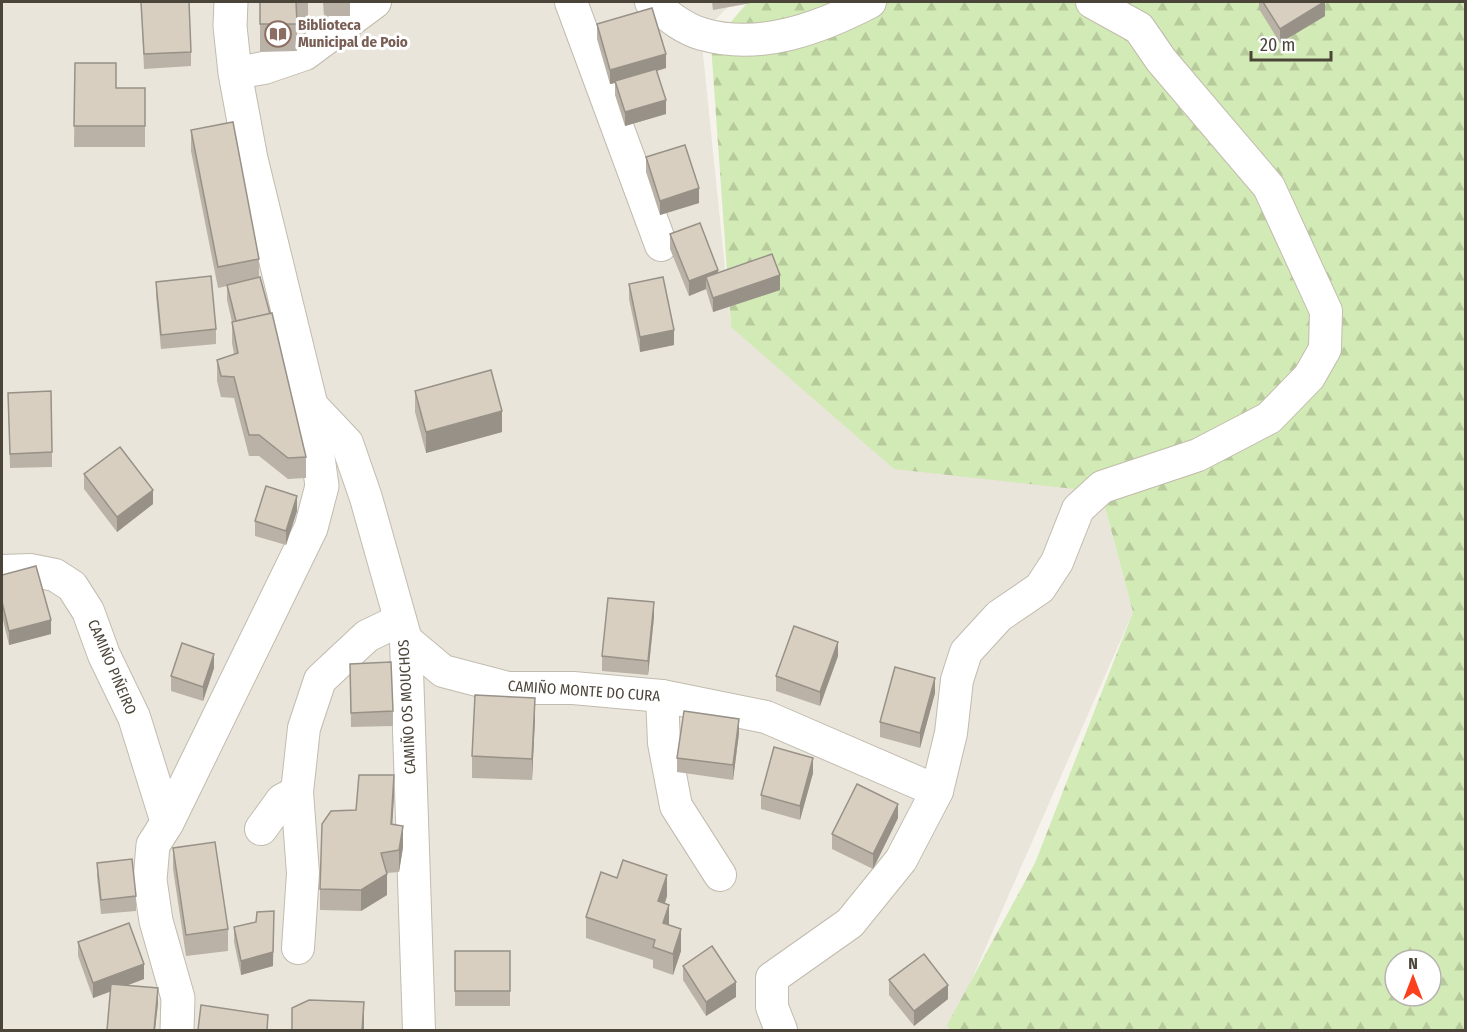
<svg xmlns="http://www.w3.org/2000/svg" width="1467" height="1032" font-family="'Fira Sans Condensed',sans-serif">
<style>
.residential{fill:#eae5da}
.forest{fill:url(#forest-firs);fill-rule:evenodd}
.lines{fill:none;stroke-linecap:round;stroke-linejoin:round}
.minor-casing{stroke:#c2bbae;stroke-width:34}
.tertiary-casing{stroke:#c2bbae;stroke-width:35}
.minor{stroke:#fff;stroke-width:32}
.tertiary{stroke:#fff;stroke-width:33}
.wall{fill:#bab2a6}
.shaded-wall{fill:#979187}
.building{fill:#d8cfc1;stroke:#979187;stroke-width:1.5}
.labels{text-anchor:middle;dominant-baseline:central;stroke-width:6;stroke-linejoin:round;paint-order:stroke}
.education-label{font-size:15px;font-weight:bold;fill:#785e54;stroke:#fff;text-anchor:start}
.street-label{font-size:15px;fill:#4b4439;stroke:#fff}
</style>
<defs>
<pattern id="forest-firs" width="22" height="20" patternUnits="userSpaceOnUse" patternTransform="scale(1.5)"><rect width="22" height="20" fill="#d2eab5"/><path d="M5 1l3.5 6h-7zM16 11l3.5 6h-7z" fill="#b6ca9c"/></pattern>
</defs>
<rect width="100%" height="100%" fill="#f6f3ec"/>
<polygon class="residential" points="2,2 733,2 701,34 731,327 1101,492 1133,612 971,981 1061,1030 2,1030"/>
<path class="forest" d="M748,2H1465V1030H950L947,1025L1035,863L1133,612L1101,492L894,469L731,327L711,45ZM1395,960H1431V996H1395Z"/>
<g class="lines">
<g class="minor-casing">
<g id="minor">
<polyline points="571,2 661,245"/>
<path d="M651,2C666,14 683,29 702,34C760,51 820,28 870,2"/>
<polyline points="235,73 264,68 305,54 375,2"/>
<polyline points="311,405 347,443 366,498 406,640 419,1030"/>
<polyline points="2,571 30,570 55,575 72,586 88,611 104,655 134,717 167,823"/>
<polyline points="406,640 443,671 508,688 573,688 662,696 766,717 937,791"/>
<polyline points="662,696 664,743 676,806 720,875"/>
<polyline points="261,829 282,800 297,792"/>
<polyline points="298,948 303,873 297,792 304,728 320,680 367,636 400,620"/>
<polyline points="781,1030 772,1007 772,978 850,923 901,860 937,791 951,733 957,680 966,652 999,616 1040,588 1057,562 1078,509 1102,487 1198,455 1269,418 1309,377 1325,349 1326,311 1269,187 1161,60 1139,28 1092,2"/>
</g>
</g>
<g class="tertiary-casing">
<polyline id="tertiary" points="177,1030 178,998 156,921 150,880 153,845 167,823 311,528 322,486 311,405 251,159 235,73 230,26 231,2"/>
</g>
<use href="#minor" class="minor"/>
<use href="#tertiary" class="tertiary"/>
</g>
<g class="wall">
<polygon points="141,2 191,52 191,66 144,69"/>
<polygon points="260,2 308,2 308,18 297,18 297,51 260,52"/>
<polygon points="323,2 350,2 350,16 324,16"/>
<polygon points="712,2 757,2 713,10"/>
<polygon points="1259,2 1325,2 1325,16 1280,43 1259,9"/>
<polygon points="597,24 666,68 657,71 666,114 625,126 615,95 615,83 610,84 597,39"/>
<polygon points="75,63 116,88 145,88 145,147 74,147"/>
<polygon points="191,130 259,259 259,277 306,457 306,478 288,479 259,456 249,456 234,398 221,397 217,381 217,360 234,354 232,343 232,322 227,300 227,286 218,288 191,151"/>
<polygon points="646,157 699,203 660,215 646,172"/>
<polygon points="670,234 718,272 780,290 713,312 706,289 689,296 670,249"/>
<polygon points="156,282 216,329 216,344 161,349 156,296"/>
<polygon points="629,284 674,345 640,352 629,299"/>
<polygon points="415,391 502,432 426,453 415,412"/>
<polygon points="8,393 52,452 52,467 10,468"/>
<polygon points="84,474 153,504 117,532 84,489"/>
<polygon points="297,511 286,545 255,536 255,521"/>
<polygon points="2,575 51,634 9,645 2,616"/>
<polygon points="654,617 648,675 602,671 602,656"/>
<polygon points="838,656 820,706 776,691 776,676"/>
<polygon points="350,664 393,711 393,726 351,727"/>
<polygon points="214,668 203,701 171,691 171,676"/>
<polygon points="935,693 920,748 880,737 880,722"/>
<polygon points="535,719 532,780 472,778 472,756"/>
<polygon points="739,733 733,780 677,772 677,758"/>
<polygon points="813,773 800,820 761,809 761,795"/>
<polygon points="394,796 392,824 403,847 399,872 387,873 387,895 361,911 320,910 320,889 356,810"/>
<polygon points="898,818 873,869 832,849 832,834"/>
<polygon points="173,848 228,929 228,951 186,956 173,869"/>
<polygon points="97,863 136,896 136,911 101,914 97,877"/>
<polygon points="667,896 665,903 669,925 681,951 673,975 653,968 653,960 586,938 586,917"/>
<polygon points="234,927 273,966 241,975 234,942"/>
<polygon points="78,942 144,979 126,986 158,1003 155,1030 107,1030 111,991 93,998 78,956"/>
<rect x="455" y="951" width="55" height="55"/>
<polygon points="683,966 736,997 706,1016 683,980"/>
<polygon points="889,980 948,999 914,1026 889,995"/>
</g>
<g class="shaded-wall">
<polygon points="1325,2 1325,16 1280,43 1280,29"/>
<polygon points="666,54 666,68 616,83 615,81 615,83 610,84 610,70"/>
<polygon points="666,100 666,114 625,126 625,112"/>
<polygon points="699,188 699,203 660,215 660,201"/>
<polygon points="718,270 718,284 706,277 706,289 689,296 689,281"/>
<polygon points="780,275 780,290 713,312 713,298"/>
<polygon points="674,330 674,345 640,352 640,337"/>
<polygon points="502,411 502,432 426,453 426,432"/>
<polygon points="153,490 153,504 117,532 117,517"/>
<polygon points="297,496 297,511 286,545 286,531"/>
<polygon points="654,602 654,617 648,675 648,661"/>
<polygon points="51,620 51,634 9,645 9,631"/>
<polygon points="838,642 838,656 820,706 820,692"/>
<polygon points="214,654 214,668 203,701 203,687"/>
<polygon points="935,678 935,693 920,748 920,733"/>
<polygon points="535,698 535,719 532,780 532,759"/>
<polygon points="739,719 739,733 733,780 733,765"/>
<polygon points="813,758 813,773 800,820 800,806"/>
<polygon points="394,775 394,796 391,845 391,824"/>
<polygon points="898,804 898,818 873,869 873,854"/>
<polygon points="403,826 403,847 399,872 399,850"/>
<polygon points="387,874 387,895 361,911 361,890"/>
<polygon points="667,875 667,896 658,923 658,901"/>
<polygon points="669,905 669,926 663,923"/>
<polygon points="274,911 273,966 241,975 241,961"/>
<polygon points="681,929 681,951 673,975 673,954"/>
<polygon points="144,964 144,979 93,998 93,983"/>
<polygon points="736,982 736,997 706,1016 706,1002"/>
<polygon points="948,985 948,999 914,1026 914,1011"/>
<polygon points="158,988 158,1003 155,1030 154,1030"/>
<polygon points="364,1002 364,1030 362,1030"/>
</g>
<g class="building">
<polygon points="141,2 189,2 191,52 144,54"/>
<polygon points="260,2 296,2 297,24 260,24"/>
<polygon points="1263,2 1324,2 1280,29"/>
<polygon points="652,8 666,54 610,70 597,24"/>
<polygon points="75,63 116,63 116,88 145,88 145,126 74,126"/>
<polygon points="656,69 666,100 625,112 615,81"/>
<polygon points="233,122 259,259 218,267 191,130"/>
<polygon points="685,145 699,188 660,201 646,157"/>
<polygon points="700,223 718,270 689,281 670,234"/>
<polygon points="772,254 780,275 713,298 706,277"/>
<polygon points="211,276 216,329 161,335 156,282"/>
<polygon points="260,277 270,314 236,321 227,285"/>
<polygon points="663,277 674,330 640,337 629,284"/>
<polygon points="272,313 306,457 288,458 259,435 249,435 234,377 221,376 217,360 238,353 232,322"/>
<polygon points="491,370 502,411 426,432 415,391"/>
<polygon points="51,391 52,452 10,454 8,393"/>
<polygon points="120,447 153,490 117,517 84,474"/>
<polygon points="266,486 297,496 286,531 255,521"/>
<polygon points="36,566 51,620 9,631 2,602 2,575"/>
<polygon points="608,598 654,602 648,661 602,656"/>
<polygon points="794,626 838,642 820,692 776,676"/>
<polygon points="182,643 214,654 203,687 171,676"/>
<polygon points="391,662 393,711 351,713 350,664"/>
<polygon points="895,667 935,678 920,733 880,722"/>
<polygon points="475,695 535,698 532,759 472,756"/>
<polygon points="684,711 739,719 733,765 677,758"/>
<polygon points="774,747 813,758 800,806 761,795"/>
<polygon points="359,775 394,775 391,824 403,826 399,850 381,853 387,874 361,890 320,889 322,824 331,811 356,810"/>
<polygon points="857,784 898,804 873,854 832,834"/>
<polygon points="215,842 228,929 186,935 173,848"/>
<polygon points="132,859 136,896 101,900 97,863"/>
<polygon points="623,860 667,875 658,901 669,905 663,923 681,929 673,954 653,947 655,940 586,917 601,872 617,878"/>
<polygon points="274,911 273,952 241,961 234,927 256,922 257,912"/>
<polygon points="129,923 144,964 93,983 78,942"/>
<polygon points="712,946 736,982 706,1002 683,966"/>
<rect x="455" y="951" width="55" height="40"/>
<polygon points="924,954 948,985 914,1011 889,980"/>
<polygon points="111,984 158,988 154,1030 107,1030"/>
<polygon points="309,1000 364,1002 362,1030 292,1030 292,1008"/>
<polygon points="201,1005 268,1015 267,1030 198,1030"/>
</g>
<defs>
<g id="library-ring" transform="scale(1.35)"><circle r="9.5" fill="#fff" stroke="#8d6e63" stroke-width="1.5"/><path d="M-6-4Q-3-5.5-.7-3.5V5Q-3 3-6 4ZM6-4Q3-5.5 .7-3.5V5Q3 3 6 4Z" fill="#8d6e63"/></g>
</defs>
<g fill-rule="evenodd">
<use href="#library-ring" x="278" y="34"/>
</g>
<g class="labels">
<g class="education-label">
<text x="298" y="25">Biblioteca<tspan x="298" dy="17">Municipal de Poio</tspan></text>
</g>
<g class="street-label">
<text transform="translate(112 667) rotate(67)">CAMIÑO PIÑEIRO</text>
<text transform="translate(584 691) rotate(4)">CAMIÑO MONTE DO CURA</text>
<text transform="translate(407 707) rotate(-93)">CAMIÑO OS MOUCHOS</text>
</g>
</g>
<rect width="1467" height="1032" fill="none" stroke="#4b4439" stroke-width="6"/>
<g transform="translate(1413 978)"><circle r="28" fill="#ffffff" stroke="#b7b4b0" stroke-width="1.5"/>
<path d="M0-4.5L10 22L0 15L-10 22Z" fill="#fc3f1d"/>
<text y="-9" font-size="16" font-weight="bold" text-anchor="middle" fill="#4b4439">N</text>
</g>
<path d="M1251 51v9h80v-9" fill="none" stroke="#4b4439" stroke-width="3"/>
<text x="1260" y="51" font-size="18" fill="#4b4439" stroke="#ffffff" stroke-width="4.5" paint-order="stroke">20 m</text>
</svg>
